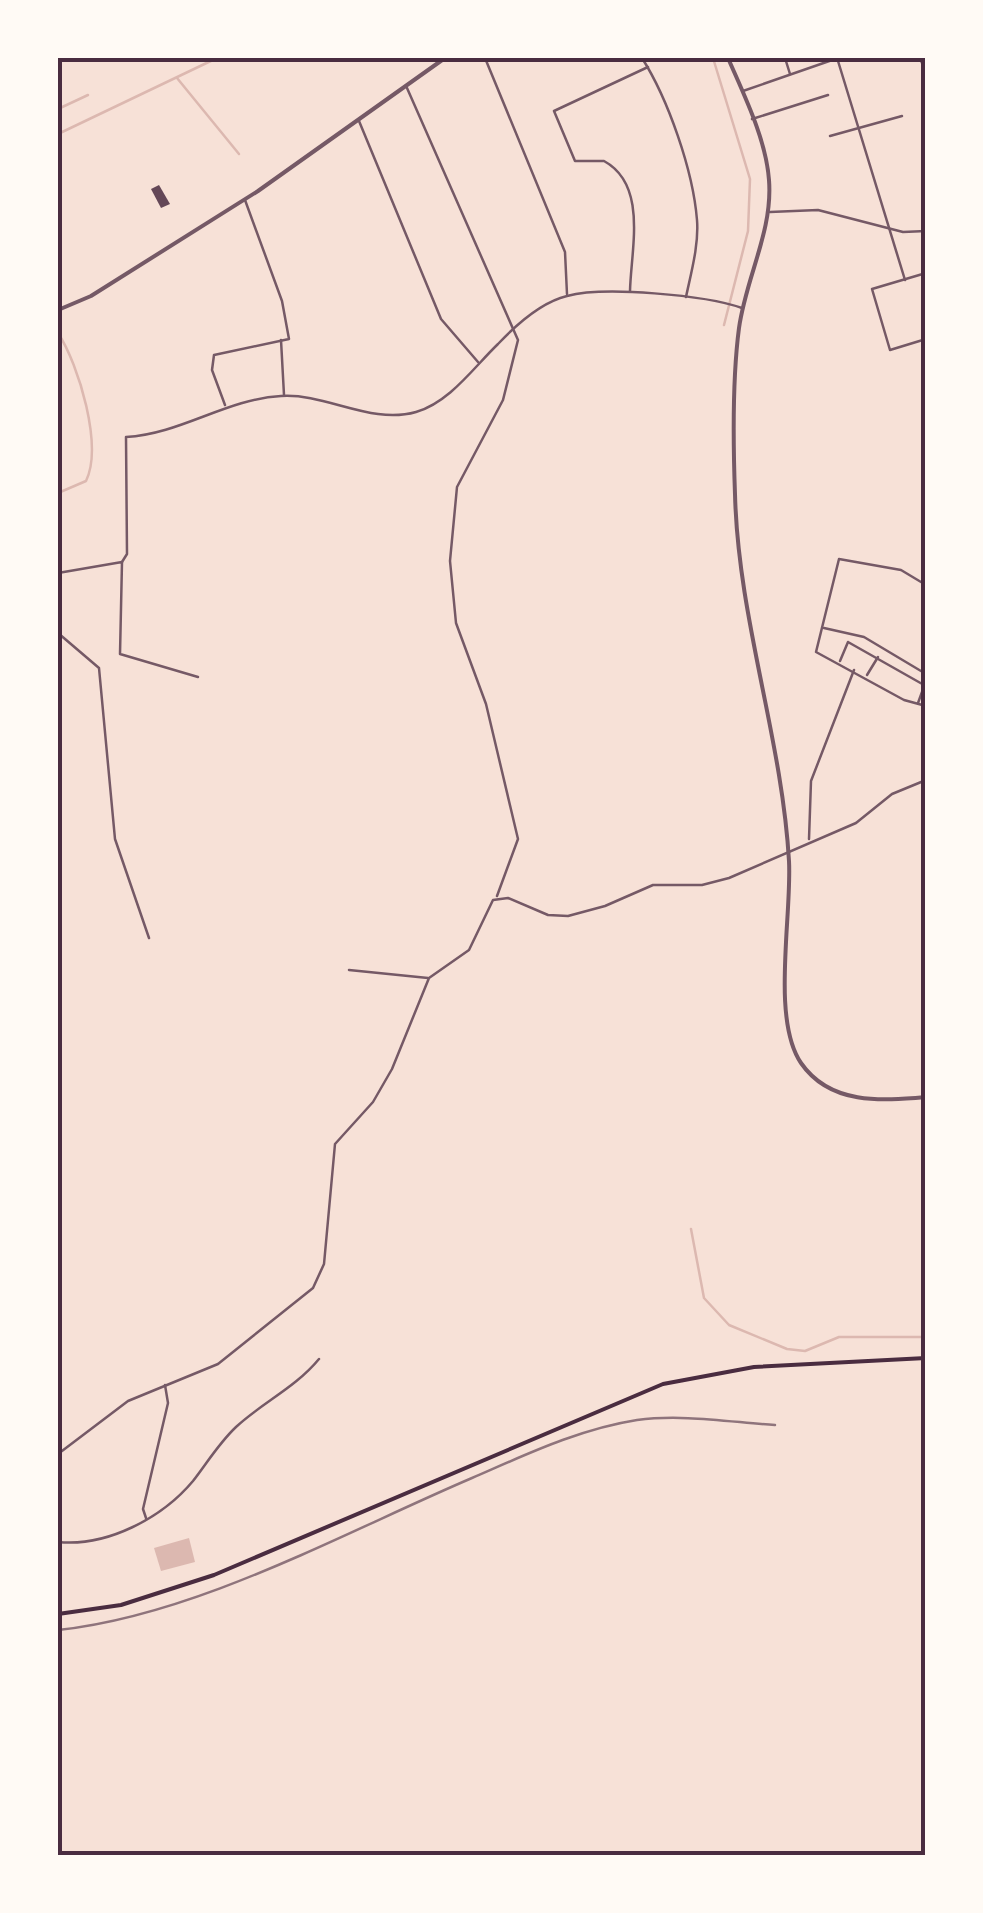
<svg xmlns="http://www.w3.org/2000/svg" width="983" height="1913" font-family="Poppins,sans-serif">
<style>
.water{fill:#dcb8b0}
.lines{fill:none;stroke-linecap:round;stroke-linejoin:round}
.stream{stroke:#dcb8b0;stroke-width:2.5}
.building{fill:#644757}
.minor{stroke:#755966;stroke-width:2.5}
.tertiary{stroke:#755966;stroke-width:4}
.secondary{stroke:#4a2c40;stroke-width:4}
.rail{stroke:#8f747c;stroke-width:2.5}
.neatline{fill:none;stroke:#4a2c40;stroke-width:4}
</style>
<rect width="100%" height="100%" fill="#f7e1d7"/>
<polygon class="water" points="189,1538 195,1562 161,1571 154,1548"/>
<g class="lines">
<g class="stream">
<polyline points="713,58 750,179 748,231 724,325"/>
<polyline points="177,78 239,154"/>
<polyline points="58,109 88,95"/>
<polyline points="58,134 217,58"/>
<path d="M58,333C79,365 103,446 86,481L58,493"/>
<polyline points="691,1229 704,1298 729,1325 787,1349 805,1351 839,1337 926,1337"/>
</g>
</g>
<polygon class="building" points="159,185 170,204 161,208 151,189"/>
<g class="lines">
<g class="minor">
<polyline points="485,58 565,252 567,294"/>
<path d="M642,58C668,99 693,170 697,220C699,245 691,273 686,297"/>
<polyline points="785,58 790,74"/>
<polyline points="920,58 926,73"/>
<polyline points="838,61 905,280"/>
<polyline points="407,88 518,340 503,400 457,487 450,561 456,623 486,704 518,839 497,896"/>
<polyline points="743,91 838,58"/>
<polyline points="752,119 828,95"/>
<polyline points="359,121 441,319 478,362"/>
<polyline points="830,136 902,116"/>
<polyline points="770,212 818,210 903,232 926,231"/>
<polyline points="926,273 872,289 890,350 926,339"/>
<path d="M630,291C631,249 648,185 604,161H575L554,111L648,67"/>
<polyline points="281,340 284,395"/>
<polyline points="225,405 212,370 214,355 289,339 282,301 245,200"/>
<path d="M122,562L127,554L126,437C181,434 226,399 281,396C326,393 371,425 416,412C450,402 474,367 498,344C515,326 542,302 567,296C604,286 705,295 742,308"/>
<polyline points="58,573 122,562 120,654 198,677"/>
<polyline points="926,585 901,570 839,559 816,652 904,700 926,706"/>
<polyline points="824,628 864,637 926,674"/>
<polyline points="58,633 99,668 115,839 149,938"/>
<polyline points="840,661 848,642 924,685"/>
<polyline points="867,675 878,657"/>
<polyline points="918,703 926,681"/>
<polyline points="809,839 811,781 854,670"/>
<polyline points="349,970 428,978"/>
<polyline points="58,1454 128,1401 218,1364 313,1288 324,1264 335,1144 373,1102 392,1069 429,978 469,950 493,900 508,898 548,915 568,916 605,906 653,885 702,885 729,878 856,823 892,794 926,780"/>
<polyline points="146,1518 143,1509 168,1403 165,1385"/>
<path d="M58,1542C107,1547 162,1518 193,1481C207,1463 219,1443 236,1427C263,1402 295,1388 319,1359"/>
</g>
<g class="tertiary">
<path d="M728,58C744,95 766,139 769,180C773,231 746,277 739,328C732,381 733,440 735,494C738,619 782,738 789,861C792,916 771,1019 801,1063C830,1105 881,1101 926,1097"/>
<polyline points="58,310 91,296 258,191 445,58"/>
</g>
<polyline class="secondary" points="58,1614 121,1605 214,1575 663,1384 754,1367 926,1358"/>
<path class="rail" d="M58,1630C197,1615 343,1533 472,1478C525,1455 579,1429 637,1420C682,1414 730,1422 775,1425"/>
</g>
<rect width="983" height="1913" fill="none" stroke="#fffaf5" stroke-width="120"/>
<rect x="60" y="60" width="863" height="1793" class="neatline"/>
</svg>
